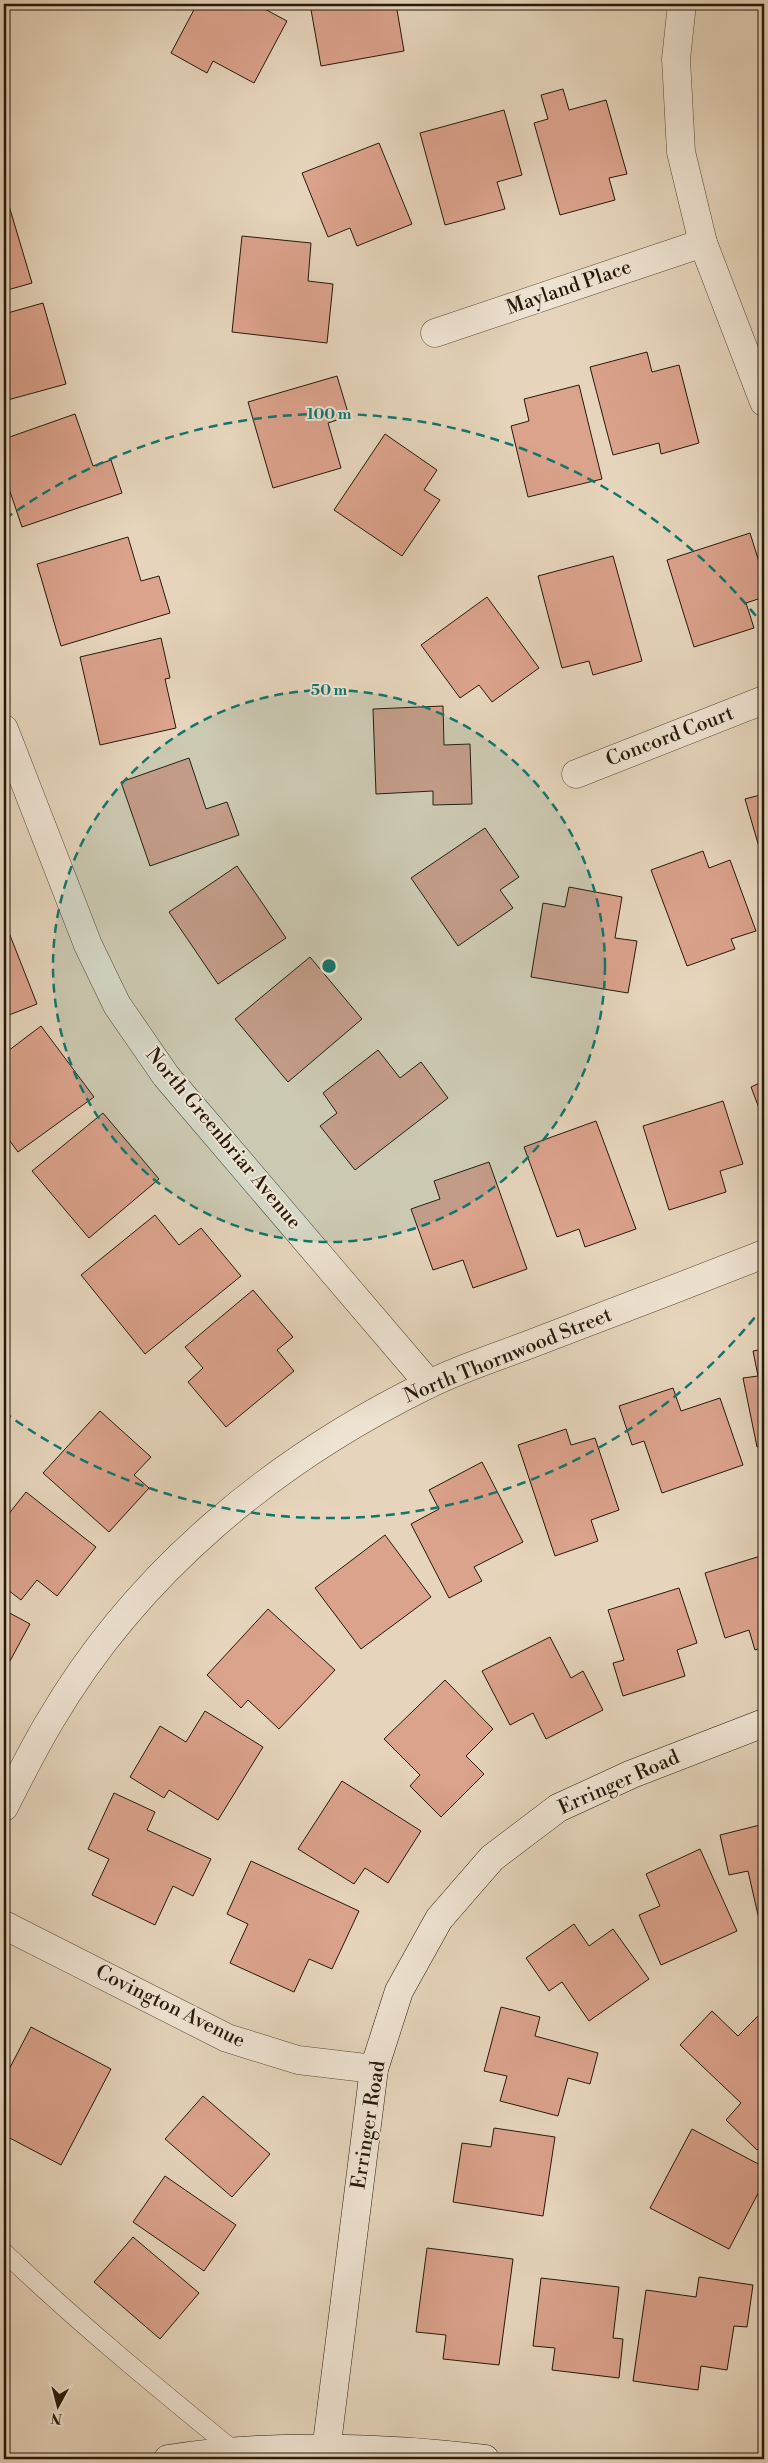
<svg xmlns="http://www.w3.org/2000/svg" width="768" height="2463" font-family="'Libre Bodoni',serif">
<style>
.building{fill:#dba28c;stroke:#25190a}
.lines{fill:none;stroke-linecap:round;stroke-linejoin:round}
.lane-casing{stroke:#554836;stroke-width:19}
.street-casing{stroke:#554836;stroke-width:29}
.secondary-casing{stroke:#25190a;stroke-width:29}
.lane{stroke:#efe4d3;stroke-width:18}
.street{stroke:#efe4d3;stroke-width:28}
.secondary{stroke:#efe4d3;stroke-width:28}
.ring{fill:none;stroke:#0f766e;stroke-width:2.5;stroke-dasharray:9 6}
.labels{text-anchor:middle;dominant-baseline:central;stroke-width:4;stroke-linejoin:round;paint-order:stroke}
.street-label{font-size:20px;fill:#25190a;stroke:#efe4d3}
.centre{fill:#0f766e;stroke:#efe4d3;stroke-width:2.5}
.ring-label{font-size:15px;text-anchor:middle;font-weight:bold;fill:#0f766e;stroke:#efe4d3;stroke-width:4;stroke-linejoin:round;paint-order:stroke}
</style>
<rect width="100%" height="100%" fill="#e6d5bc"/>
<filter id="stains"><feTurbulence type="fractalNoise" baseFrequency=".004" numOctaves="4"/><feColorMatrix values="0 0 0 0 .2 0 0 0 0 .09 0 0 0 0 .02 0 0 0 .5 -.17"/></filter>
<radialGradient id="worn" r=".72"><stop offset=".6" stop-color="#630" stop-opacity="0"/><stop offset="1" stop-color="#630" stop-opacity=".3"/></radialGradient>
<g class="building">
<polygon points="197,4 263,4 261,7 287,21 254,83 213,61 207,73 171,53"/>
<polygon points="310,4 396,4 404,51 321,66"/>
<polygon points="563,89 569,110 606,100 627,174 609,178 615,200 560,215 534,123 548,119 541,95"/>
<polygon points="504,110 522,175 497,182 505,209 445,225 420,133"/>
<polygon points="379,143 412,224 357,246 350,228 328,237 302,173"/>
<polygon points="4,199 7,199 32,283 4,291"/>
<polygon points="242,236 311,243 308,281 333,284 327,343 232,332"/>
<polygon points="43,303 66,384 4,401 4,314"/>
<polygon points="647,352 652,372 679,365 699,443 661,454 659,443 613,455 590,367"/>
<polygon points="337,376 349,416 328,423 341,468 273,488 248,402"/>
<polygon points="579,385 602,479 528,497 511,426 529,421 524,399"/>
<polygon points="75,414 93,466 111,460 122,493 22,527 4,474 4,439"/>
<polygon points="385,434 437,470 424,490 440,500 402,556 334,510"/>
<polygon points="750,533 764,578 764,597 746,603 754,628 694,647 667,560"/>
<polygon points="128,537 141,581 159,576 170,613 61,646 37,564"/>
<polygon points="613,556 642,661 593,675 589,661 562,668 538,576"/>
<polygon points="487,597 539,668 492,702 479,685 460,698 421,645"/>
<polygon points="161,638 170,678 165,679 176,728 100,745 80,657"/>
<polygon points="443,706 444,745 470,744 472,804 433,805 433,791 376,794 373,709"/>
<polygon points="189,758 206,809 227,802 239,835 150,866 121,782"/>
<polygon points="764,794 764,864 745,799"/>
<polygon points="485,828 519,877 500,890 513,908 458,946 411,878"/>
<polygon points="703,851 709,868 730,860 756,931 731,939 735,949 687,966 651,870"/>
<polygon points="237,866 286,938 218,984 169,912"/>
<polygon points="569,887 622,897 615,938 637,941 628,993 531,977 543,903 565,907"/>
<polygon points="4,920 37,1004 4,1017"/>
<polygon points="310,957 362,1019 288,1082 235,1019"/>
<polygon points="41,1026 94,1097 18,1152 4,1133 4,1054"/>
<polygon points="378,1050 400,1078 421,1062 448,1098 355,1170 320,1126 337,1113 323,1093"/>
<polygon points="764,1081 764,1121 751,1087"/>
<polygon points="723,1101 743,1164 720,1171 726,1192 669,1210 643,1126"/>
<polygon points="103,1113 159,1179 89,1238 32,1171"/>
<polygon points="596,1121 636,1229 585,1247 579,1229 557,1237 524,1147"/>
<polygon points="489,1162 527,1269 473,1288 463,1260 433,1270 411,1209 440,1199 434,1181"/>
<polygon points="155,1215 179,1245 201,1228 241,1276 145,1354 81,1275"/>
<polygon points="253,1290 293,1337 277,1350 294,1371 226,1427 188,1382 203,1368 185,1347"/>
<polygon points="764,1349 764,1445 757,1447 743,1378 758,1376 753,1351"/>
<polygon points="673,1388 681,1411 720,1398 743,1465 662,1493 644,1441 632,1445 619,1406"/>
<polygon points="100,1411 151,1457 134,1475 149,1488 109,1532 43,1473"/>
<polygon points="566,1429 571,1445 595,1438 619,1510 591,1520 598,1541 555,1556 518,1445"/>
<polygon points="482,1462 523,1542 474,1567 482,1581 449,1598 411,1524 439,1509 429,1490"/>
<polygon points="26,1492 96,1547 57,1596 37,1580 21,1600 4,1587 4,1520"/>
<polygon points="385,1535 431,1597 361,1649 315,1588"/>
<polygon points="764,1555 764,1647 755,1650 749,1630 725,1638 705,1573"/>
<polygon points="679,1588 697,1643 677,1650 685,1676 623,1696 613,1663 624,1660 608,1610"/>
<polygon points="268,1609 335,1670 279,1729 248,1700 241,1708 207,1675"/>
<polygon points="4,1610 30,1624 4,1672"/>
<polygon points="550,1637 571,1678 583,1671 603,1710 546,1739 533,1713 510,1725 482,1671"/>
<polygon points="445,1680 493,1729 466,1756 484,1774 441,1817 410,1786 420,1775 384,1739"/>
<polygon points="205,1711 263,1747 218,1820 169,1790 164,1798 130,1777 160,1726 186,1742"/>
<polygon points="342,1781 421,1831 388,1883 365,1868 354,1884 298,1849"/>
<polygon points="114,1793 155,1812 147,1830 211,1859 193,1896 173,1886 155,1925 92,1895 109,1859 88,1849"/>
<polygon points="764,1824 764,1936 763,1937 748,1871 729,1875 720,1835"/>
<polygon points="700,1849 737,1931 661,1965 639,1915 660,1906 646,1874"/>
<polygon points="251,1861 359,1911 332,1969 309,1959 294,1992 230,1963 248,1924 227,1914"/>
<polygon points="574,1924 589,1946 613,1929 649,1979 589,2021 562,1982 549,1991 526,1958"/>
<polygon points="501,2007 540,2017 535,2036 598,2053 590,2084 568,2078 558,2116 500,2101 507,2076 484,2071"/>
<polygon points="712,2011 738,2036 763,2011 764,2013 764,2143 757,2150 726,2120 741,2103 680,2045"/>
<polygon points="31,2027 111,2069 61,2165 4,2135 4,2079"/>
<polygon points="203,2096 270,2154 232,2197 165,2139"/>
<polygon points="494,2128 555,2137 543,2216 453,2202 462,2143 491,2147"/>
<polygon points="692,2129 764,2167 764,2182 729,2249 650,2208"/>
<polygon points="165,2176 236,2225 204,2271 133,2222"/>
<polygon points="133,2237 199,2293 160,2339 94,2282"/>
<polygon points="427,2248 513,2259 499,2365 443,2359 446,2335 416,2332"/>
<polygon points="699,2277 753,2285 747,2327 734,2326 727,2370 701,2366 698,2390 633,2381 646,2290 696,2297"/>
<polygon points="541,2278 619,2287 613,2338 623,2339 619,2378 552,2370 555,2348 533,2346"/>
</g>
<g class="lines">
<g class="lane-casing">
<path id="lane" d="M4,2252C77,2322 156,2387 236,2452"/>
</g>
<g class="street-casing">
<g id="street">
<polyline points="682,4 676,59 681,152 703,243 764,402"/>
<polyline points="435,333 703,243"/>
<polyline points="4,729 88,945 117,1005 166,1076 429,1384"/>
<polyline points="576,774 764,700"/>
<path d="M4,1807C19,1778 33,1749 50,1721C137,1572 274,1460 427,1385C463,1367 503,1355 541,1340C615,1312 690,1283 764,1254"/>
<polyline points="4,1925 227,2038 298,2060 374,2069"/>
</g>
</g>
<g class="secondary-casing">
<g id="secondary">
<path d="M168,2459C267,2443 385,2447 485,2459"/>
<polyline points="325,2459 374,2069 399,1991 439,1919 492,1858 558,1808 632,1774 764,1723"/>
</g>
</g>
<use href="#lane" class="lane"/>
<use href="#street" class="street"/>
<use href="#secondary" class="secondary"/>
</g>
<circle cx="329" cy="966" r="276" fill="#0f766e" fill-opacity=".12"/>
<g class="ring">
<circle cx="329" cy="966" r="276"/>
<path d="M764 1306A552 552 0 0 1 5 1413M5 519A552 552 0 0 1 764 626"/>
</g>
<g class="labels">
<g class="street-label">
<text transform="translate(569 288) rotate(-19)">Mayland Place</text>
<text transform="translate(670 737) rotate(-21)">Concord Court</text>
<text transform="translate(223 1139) rotate(50)">North Greenbriar Avenue</text>
<text transform="translate(508 1356) rotate(-22)">North Thornwood Street</text>
<text transform="translate(619 1783) rotate(-24)">Erringer Road</text>
<text transform="translate(170 2007) rotate(26)">Covington Avenue</text>
<text transform="translate(369 2125) rotate(-81)">Erringer Road</text>
</g>
</g>
<circle cx="329" cy="966" r="8" class="centre"/>
<g class="ring-label">
<text x="329" y="419">100 m</text>
<text x="329" y="695">50 m</text>
</g>
<rect width="768" height="2463" fill="none" stroke="#e6d5bc" stroke-width="20"/>
<rect x="5" y="5" width="758" height="2453" fill="none" stroke="#25190a" stroke-width="2.5"/>
<rect x="10" y="10" width="748" height="2443" fill="none" stroke="#25190a"/>
<g transform="translate(58 2406) rotate(187)" stroke="#efe4d3" stroke-width="4" paint-order="stroke">
<path d="M0-4L9 19L0 12L-9 19Z" fill="#25190a"/>
<text y="-8" font-size="14" font-weight="bold" text-anchor="middle" fill="#25190a">N</text>
</g>
<rect width="100%" height="100%" filter="url(#stains)"/>
<rect width="100%" height="100%" fill="url(#worn)"/>
</svg>
